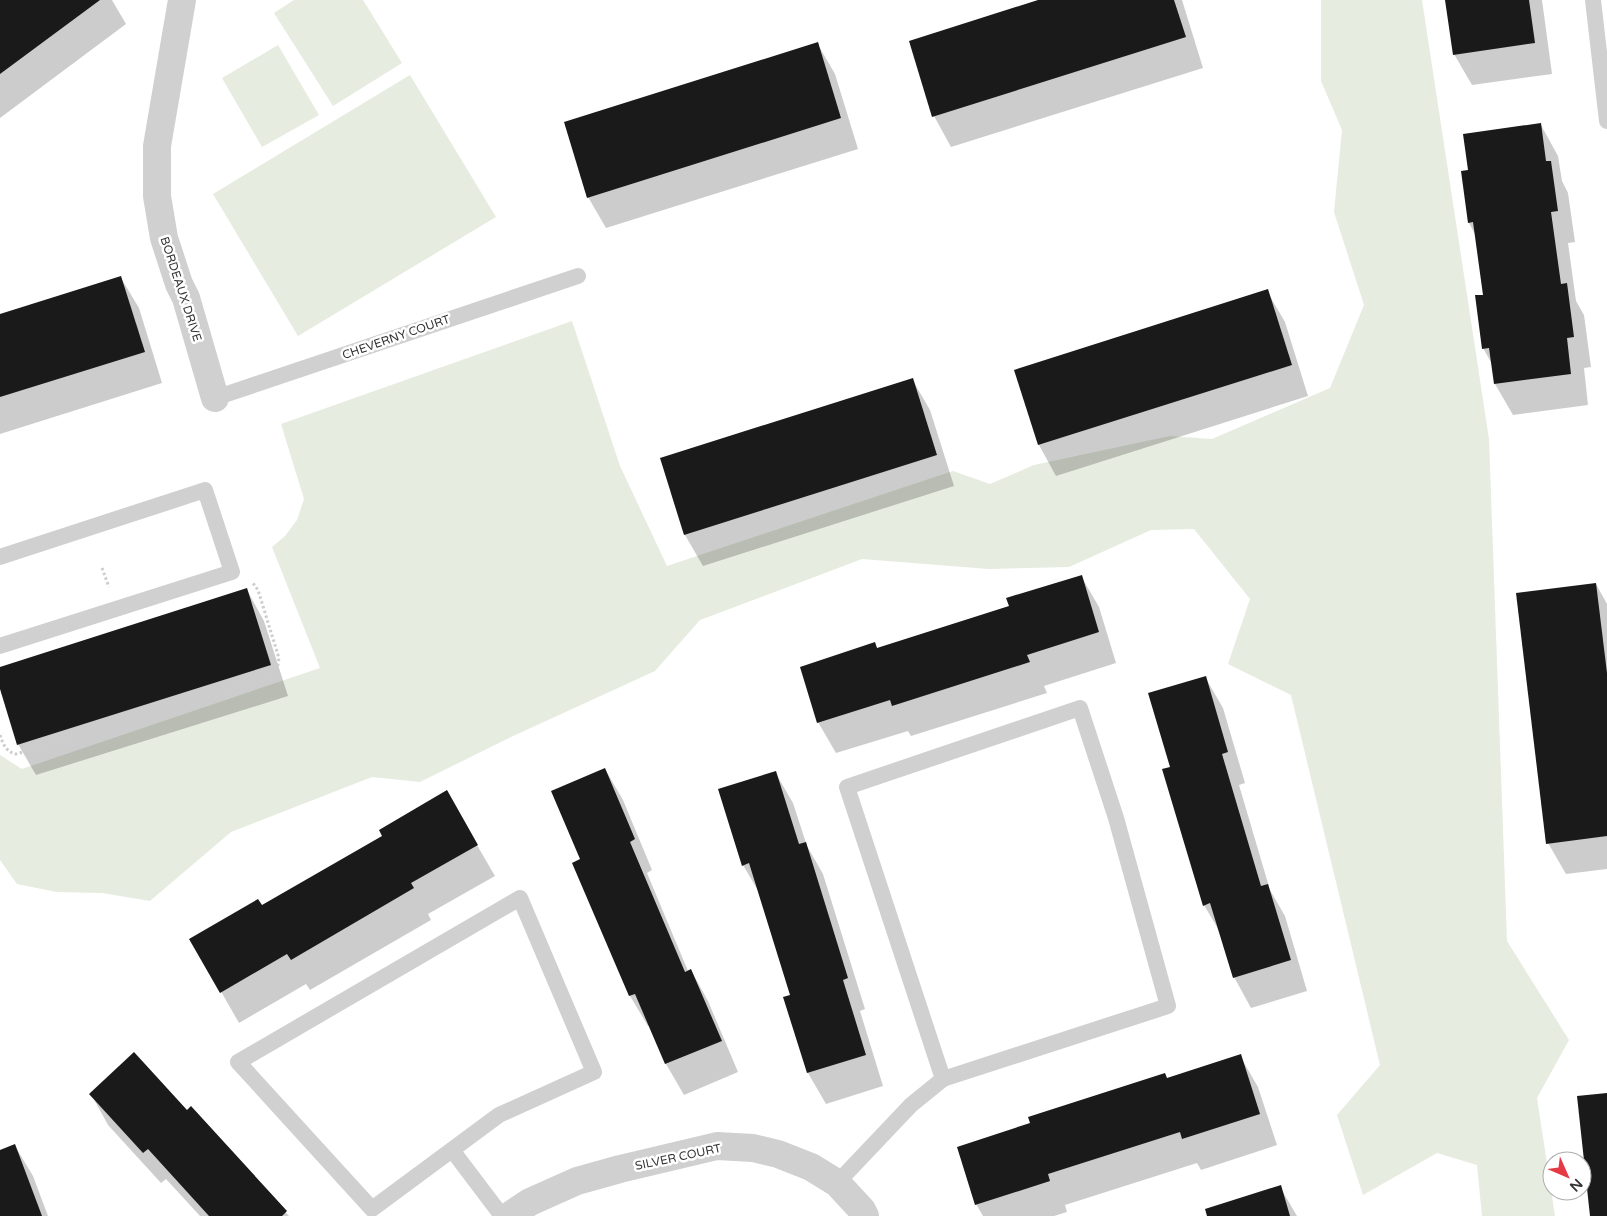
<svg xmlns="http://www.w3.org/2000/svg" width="1607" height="1216" font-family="'Varela Round',sans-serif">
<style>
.green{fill:#e6ecdf}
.shadow{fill:#0003}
.building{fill:#1a1a1a}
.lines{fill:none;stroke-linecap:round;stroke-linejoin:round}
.path{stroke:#cdcdcd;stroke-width:3;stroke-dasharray:2.5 2.5;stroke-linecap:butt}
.service{stroke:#d0d0d0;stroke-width:16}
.minor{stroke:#d0d0d0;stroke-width:28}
.labels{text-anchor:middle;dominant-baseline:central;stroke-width:5;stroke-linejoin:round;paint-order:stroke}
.street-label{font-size:12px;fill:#333;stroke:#fff}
</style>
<rect width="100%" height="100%" fill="#fff"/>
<g class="green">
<polygon points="294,0 363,0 402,63 333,106 274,13"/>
<polygon points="1321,0 1422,0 1489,439 1507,941 1569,1040 1537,1098 1555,1216 1482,1216 1477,1165 1437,1153 1363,1195 1337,1115 1380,1065 1291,695 1228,664 1250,599 1194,529 1151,530 1069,567 989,569 862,559 700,620 655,671 511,737 420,782 372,777 231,832 150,901 102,893 57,892 17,884 0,860 0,755 22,769 320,668 272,547 285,536 297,520 304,499 281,424 572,321 620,466 667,566 953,471 990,484 1034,465 1170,436 1212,439 1330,388 1364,305 1334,212 1342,130 1321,81"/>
<polygon points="278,45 319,115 262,147 222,78"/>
<polygon points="410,75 496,217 298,336 213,194"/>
</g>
<g class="shadow">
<polygon points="0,0 112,0 126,24 0,118"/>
<polygon points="1042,0 1182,0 1203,68 951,147 934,116"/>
<polygon points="1446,0 1542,0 1552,74 1472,85 1454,54"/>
<polygon points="817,43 835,74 858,149 606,228 588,197"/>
<polygon points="1541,125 1558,156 1562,181 1568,193 1575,242 1568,243 1576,301 1584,315 1591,367 1584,368 1588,405 1513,415 1495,384 1492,364 1483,348 1484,296 1476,236 1469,223 1469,171"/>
<polygon points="121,278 139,308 162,383 0,434 0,315"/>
<polygon points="1267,291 1285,322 1308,396 1056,476 1039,445 1015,370"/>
<polygon points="912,379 930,410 954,486 703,566 685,535 662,459"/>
<polygon points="1081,576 1099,607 1116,663 1044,686 1047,693 911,736 908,731 836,753 818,722 877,649 1010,606"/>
<polygon points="1596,584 1607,604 1607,869 1566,874 1548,843"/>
<polygon points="247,590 264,621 288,696 36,775 18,744 0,685 0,668"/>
<polygon points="1205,677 1223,708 1245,783 1239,785 1270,890 1285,916 1307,991 1251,1008 1234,977 1221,934 1204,905 1171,768"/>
<polygon points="605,769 623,800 652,870 647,873 688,971 691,970 708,1001 738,1072 684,1095 666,1064 650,1025 648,1026 630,996 581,860"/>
<polygon points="775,772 793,803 807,846 823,874 865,1009 860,1011 883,1086 826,1104 808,1073 785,998 792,995 760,894 743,865"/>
<polygon points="446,792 495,876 428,914 431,920 310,990 306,984 239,1023 191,939 262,907 384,836"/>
<polygon points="1240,1056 1258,1087 1277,1145 1201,1170 1197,1163 1065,1205 1067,1212 1054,1216 983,1216 976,1204 1167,1079"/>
<polygon points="91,1094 187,1112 191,1108 289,1216 200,1216 166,1179 161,1183 108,1125"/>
<polygon points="15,1146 33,1176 48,1216 0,1216 0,1151"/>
<polygon points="1280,1187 1297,1216 1209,1216"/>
</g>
<g class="building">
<polygon points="0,0 100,0 0,74"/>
<polygon points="1038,0 1174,0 1186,37 932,117 909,41"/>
<polygon points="1445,0 1529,0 1535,43 1453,55"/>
<polygon points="818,42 841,118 587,198 564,122"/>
<polygon points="1541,123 1546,161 1551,161 1558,211 1551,212 1561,284 1567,283 1574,337 1567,338 1571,374 1494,384 1489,348 1482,349 1475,295 1483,295 1473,222 1468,223 1461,171 1468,170 1463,134"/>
<polygon points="121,276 145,352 0,397 0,314"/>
<polygon points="1268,289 1292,365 1038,445 1014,370"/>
<polygon points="913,378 937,455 684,535 660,458"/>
<polygon points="1082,575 1099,632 1027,655 1030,662 892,706 890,700 817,723 800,667 875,642 877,648 1009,606 1006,598"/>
<polygon points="1596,583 1607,673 1607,836 1546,844 1516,593"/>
<polygon points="247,588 271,665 17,745 0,689 0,667"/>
<polygon points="1206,676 1228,752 1222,754 1261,886 1268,884 1291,960 1233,978 1210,903 1203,906 1162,769 1170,767 1148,693"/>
<polygon points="605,768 635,839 630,842 685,972 691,969 722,1041 665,1064 635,994 629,996 572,863 580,859 551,791"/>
<polygon points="776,771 799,844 806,842 848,978 843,980 866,1055 807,1073 783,997 790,995 749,863 742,866 718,789"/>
<polygon points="447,790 478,845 411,883 414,888 291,960 287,954 220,993 189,939 258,899 262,905 382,836 379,830"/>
<polygon points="134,1052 187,1110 191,1106 287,1211 282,1216 209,1216 148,1149 143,1153 89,1094"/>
<polygon points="1241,1054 1260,1114 1182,1139 1180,1132 1048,1174 1050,1181 975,1205 957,1147 1030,1123 1028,1117 1165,1073 1167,1078"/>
<polygon points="1607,1093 1607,1216 1590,1216 1577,1096"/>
<polygon points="15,1144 42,1216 0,1216 0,1150"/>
<polygon points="1281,1185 1290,1216 1207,1216 1205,1209"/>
</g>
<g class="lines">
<g class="path">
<polyline points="102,568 109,587"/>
<path d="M224,690C237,686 271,680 277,667C279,663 279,659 278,655L258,590L253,583"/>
<path d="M0,735C3,744 6,752 16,754L71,738"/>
</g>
<g class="service">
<polyline points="1593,0 1607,121"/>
<polyline points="215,398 578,276"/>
<polyline points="0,557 205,490 232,572 0,646"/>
<polygon points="1080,708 1116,818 1168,1006 943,1079 847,787"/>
<polygon points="520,898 594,1072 499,1115 372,1209 238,1062"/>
<polyline points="452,1150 502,1216"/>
<polyline points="837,1183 911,1105 943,1079"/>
</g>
<g class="minor">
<polyline points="182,0 157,146 157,196 164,238 179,284 186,298 215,398"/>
<polyline points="509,1216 530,1202 577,1181 620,1169 717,1146 753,1148 778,1154 811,1167 837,1183 862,1210 865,1216"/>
</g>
</g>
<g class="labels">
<g class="street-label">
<text transform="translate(181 289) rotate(72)">BORDEAUX DRIVE</text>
<text transform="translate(396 337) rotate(-19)">CHEVERNY COURT</text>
<text transform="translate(678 1157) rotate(-12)">SILVER COURT</text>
</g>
</g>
<g transform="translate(1567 1176) rotate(135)"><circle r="24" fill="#ffffff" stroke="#adadad"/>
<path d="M0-4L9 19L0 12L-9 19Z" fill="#e63946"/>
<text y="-8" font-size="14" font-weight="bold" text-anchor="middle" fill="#333333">N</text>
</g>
</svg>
